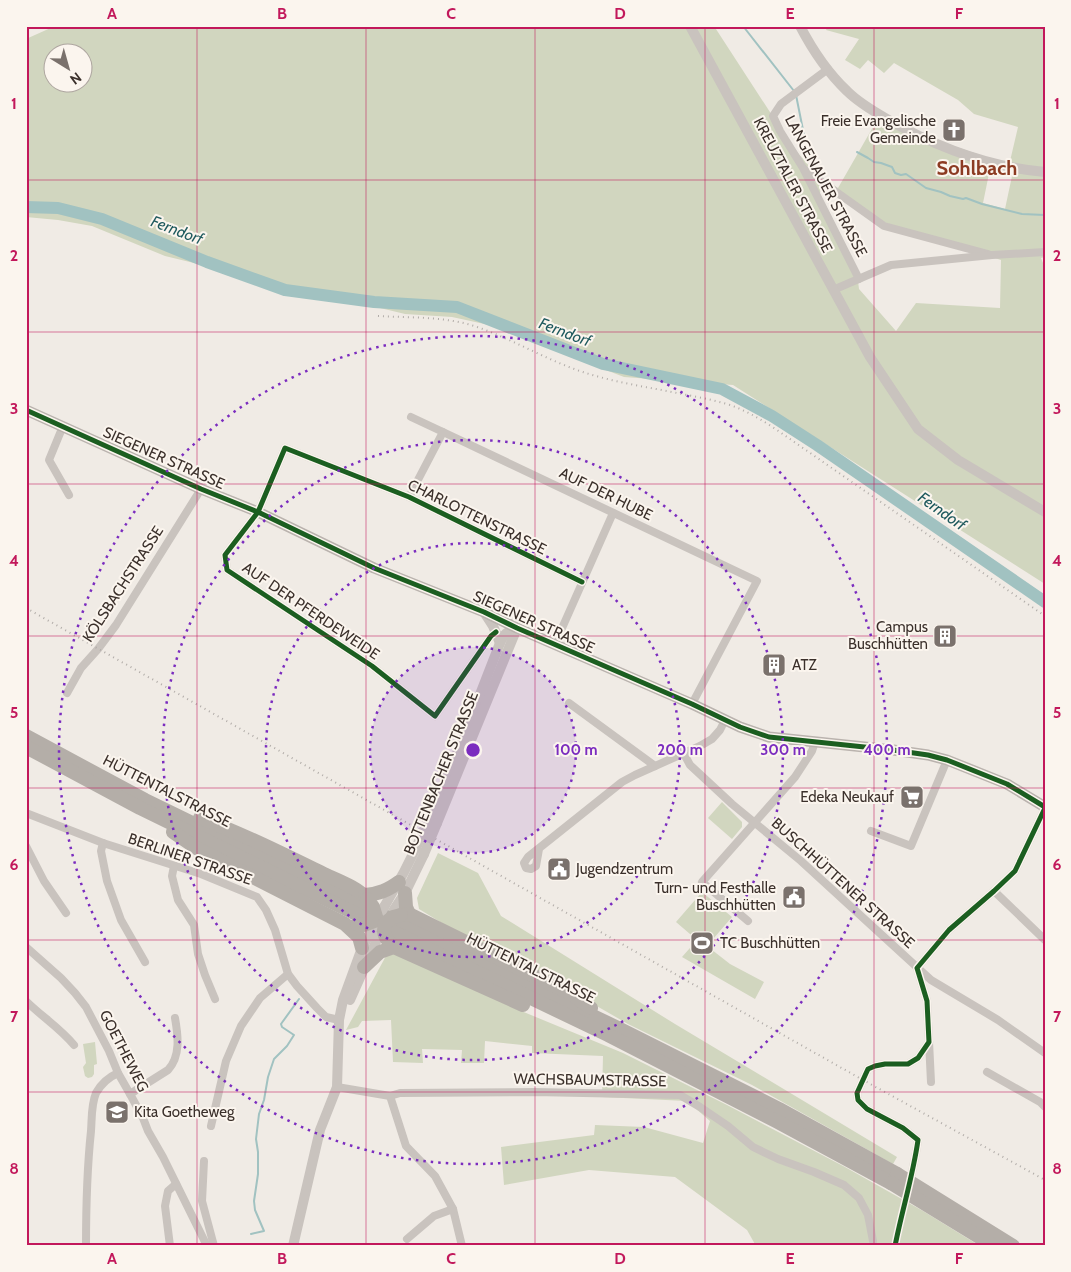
<svg xmlns="http://www.w3.org/2000/svg" width="1071" height="1272" font-family="Cabin,sans-serif">
<style>
.green{fill:#d1d6bf;fill-rule:evenodd}
.lines{fill:none;stroke-linecap:round;stroke-linejoin:round}
.stream{stroke:#a1c2c1;stroke-width:2}
.river{stroke:#a1c2c1;stroke-width:12}
.minor{stroke:#c9c3be;stroke-width:8}
.tertiary{stroke:#c9c3be;stroke-width:10}
.secondary{stroke:#bab3ae;stroke-width:11}
.trunk{stroke:#b4aea8;stroke-width:14}
.rail{stroke:#b1aca8;stroke-width:2;stroke-dasharray:1 4;stroke-linecap:butt}
.tertiary-bridge{stroke:#c9c3be;stroke-width:10}
.trunk-bridge{stroke:#b4aea8;stroke-width:14}
.cycleway-casing{stroke:#fbf5ee;stroke-width:8}
.cycleway{stroke:#1b5e20;stroke-width:5}
.grid{fill:none;stroke:#c2185b;stroke-width:1;stroke-opacity:0.55}
.ring{fill:none;stroke:#7b2cbf;stroke-width:2.5;stroke-dasharray:2.5 5}
.labels{text-anchor:middle;dominant-baseline:central;stroke-width:4;stroke-linejoin:round;paint-order:stroke}
.poi-label{font-size:15px;fill:#3b302b;stroke:#fbf5ee;text-anchor:end}
.street-label{font-size:15px;fill:#3b302b;stroke:#fbf5ee}
.water-label{font-size:16px;font-style:italic;fill:#1f5a5e;stroke:#fbf5ee}
.district-label{font-size:20px;font-weight:bold;fill:#8c3b22;stroke:#fbf5ee}
.centre{fill:#7b2cbf;stroke:#fbf5ee;stroke-width:2.5}
.ring-label{font-size:15px;text-anchor:middle;font-weight:bold;fill:#7b2cbf;stroke:#fbf5ee;stroke-width:4;stroke-linejoin:round;paint-order:stroke}
.neatline{fill:none;stroke:#c2185b;stroke-width:2}
.grid-label{font-size:16px;text-anchor:middle;font-weight:bold;fill:#c2185b}
</style>
<rect width="100%" height="100%" fill="#f0ebe5"/>
<g class="green">
<path d="M55,26H714L792,146L815,173L838,188L877,120L992,159L983,203L1005,209L1012,176L1007,174L1018,127L974,114L958,100L894,63L884,73L868,60L860,69L845,60L859,39L826,30L828,26H1045V257L1041,258L1045,268V584L733,385L624,377L489,325L452,317L405,314L165,256L92,226L58,220L26,217V39ZM52,52H82V82H52ZM821,188L886,223L1001,260L1000,308L916,303L896,331L859,289L857,273L819,197Z"/>
<polygon points="722,802 742,822 742,827 732,839 708,818"/>
<polygon points="438,853 478,873 501,916 675,1024 897,1157 893,1164 752,1085 628,1024 548,978 455,931 419,909 417,898"/>
<polygon points="702,892 732,917 707,946 730,964 764,982 755,999 682,957 697,940 676,922"/>
<polygon points="387,954 402,955 514,1008 623,1053 727,1105 845,1167 923,1211 980,1246 756,1246 747,1230 675,1177 589,1170 504,1185 501,1147 594,1135 595,1125 644,1127 703,1143 710,1121 687,1101 602,1097 603,1056 532,1053 532,1046 485,1041 484,1063 461,1063 462,1050 422,1049 423,1063 393,1062 391,1020 362,1021 358,1027 346,1030"/>
<polygon points="95,1042 97,1064 94,1065 94,1074 92,1077 88,1078 85,1076 83,1067 86,1063 83,1044"/>
</g>
<g class="lines">
<g class="stream">
<polyline points="743,26 794,91"/>
<polyline points="796,95 804,135"/>
<polyline points="857,152 868,158 874,162 881,163 892,167 895,173 901,175 906,174 926,188 941,192 950,196 963,199 966,198 982,204 1022,214 1045,215"/>
<polyline points="251,1234 264,1231 255,1210 254,1201 258,1174 258,1152 256,1139 259,1114 264,1100 268,1077 274,1059 287,1046 294,1035 282,1027 281,1024 299,999"/>
</g>
<polyline class="river" points="26,207 58,208 102,219 207,262 285,290 374,302 457,307 603,364 722,389 772,416 817,445 1045,602"/>
<g class="minor">
<polyline points="828,69 781,104 773,116 780,131 803,168 859,279"/>
<polyline points="804,169 884,226 988,254"/>
<polyline points="833,290 891,265 992,255 1045,252"/>
<polyline points="411,417 443,432"/>
<polyline points="63,426 49,460 69,495"/>
<polyline points="409,497 443,432 757,581 692,704"/>
<polyline points="496,632 491,636 435,716 372,666 227,570 225,555 258,512 285,448 409,497 582,582"/>
<polyline points="555,644 613,513"/>
<polyline points="67,693 81,668 98,649 116,625 201,489"/>
<polyline points="569,703 655,766"/>
<polyline points="684,754 690,765 732,804 801,861 931,980 998,1020 1045,1053"/>
<polyline points="26,813 103,843 201,874 257,897 266,910 275,930 288,974 297,986 317,1008 326,1017 339,1020"/>
<polyline points="871,831 911,846 947,760"/>
<polyline points="103,843 101,851 107,881 121,920 145,962"/>
<polyline points="26,846 44,881 66,913"/>
<polyline points="539,849 536,866 531,869 526,868 524,863 528,857 622,782 635,775 700,746 712,739 720,730 725,720"/>
<polyline points="174,866 172,876 178,900 194,925 198,954 205,975 215,999"/>
<polyline points="994,891 1045,940"/>
<polyline points="748,921 702,882 795,777 812,751 815,742"/>
<polyline points="26,947 61,978 75,993 86,1007 109,1051 118,1073 130,1094 143,1118 148,1131 163,1157 207,1246"/>
<path d="M26,1001C41,1016 60,1028 74,1045"/>
<polyline points="987,1072 1040,1102 1045,1107"/>
<polyline points="931,1082 927,1001 917,968 949,930 994,891 1015,871 1045,808"/>
<polyline points="337,1087 390,1096 400,1093 535,1092 680,1095 700,1107 728,1126 753,1147 778,1159 814,1172 844,1185 859,1198 868,1215 873,1241"/>
<path d="M130,1094L168,1070C181,1056 178,1035 175,1018"/>
<polyline points="390,1096 406,1146 435,1176 453,1209 462,1246"/>
<polyline points="211,1126 226,1061 241,1026 260,998 288,974"/>
<polyline points="204,1161 202,1201 214,1246"/>
<polyline points="407,1239 434,1216 453,1209"/>
<path d="M86,1246C86,1208 87,1169 91,1131C92,1118 91,1105 96,1093C101,1084 109,1077 118,1073"/>
<polyline points="170,1246 165,1206 168,1191 176,1184"/>
<path d="M895,1246C902,1210 913,1176 918,1140L903,1128L867,1109L858,1100L857,1093L868,1069L875,1066L885,1064H908L918,1058L929,1042"/>
</g>
<g class="tertiary">
<polyline points="690,26 870,357 918,429 958,460 1045,512"/>
<path d="M800,26C812,49 828,73 847,91C858,102 873,111 887,119C936,147 989,167 1045,172"/>
<polyline points="484,612 493,626 500,643"/>
<path d="M430,816L458,751L500,643C504,634 507,631 517,628"/>
<polyline points="437,823 517,628"/>
<polyline points="384,907 404,872 416,848"/>
<polyline points="393,911 405,893 424,854"/>
<polyline points="350,1000 379,935"/>
<polyline points="293,1246 320,1130 337,1087 339,1020 343,1000 362,948 371,931"/>
</g>
<polyline class="secondary" points="26,410 201,489 258,512 374,568 484,612 517,628 692,704 740,727 769,737 893,750 928,755 947,760 1007,784 1045,807"/>
<g class="trunk">
<polyline points="26,736 145,800 390,919 618,1028 779,1109 897,1174"/>
<polyline points="26,747 140,808 385,928 608,1035 776,1121 891,1183"/>
<path d="M200,818C243,834 283,854 324,874C337,880 359,888 367,899"/>
<polyline points="173,832 198,849 345,924 359,937 362,948"/>
<polyline points="405,893 406,907 409,914"/>
<path d="M365,895C379,894 388,890 399,882"/>
<polyline points="401,915 409,914 571,994 591,1008"/>
<polyline points="387,939 394,947 523,1005"/>
<polyline points="364,967 380,952 394,947"/>
</g>
<g class="rail">
<path d="M378,316C412,318 448,316 480,328C519,342 555,365 596,376C624,384 653,388 682,394C698,397 714,400 730,405C747,411 762,420 777,430L1045,616"/>
<polyline points="26,608 863,1080 1045,1180"/>
</g>
<g class="tertiary-bridge">
<polyline points="416,848 430,816"/>
<polyline points="424,854 437,823"/>
<polyline points="371,931 384,907"/>
</g>
<g class="trunk-bridge">
<polyline points="357,924 364,925 377,920 373,907 367,899"/>
<path d="M387,939C383,934 384,929 385,923L393,917L401,915"/>
<polyline points="897,1174 1013,1246"/>
<polyline points="891,1183 994,1246"/>
</g>
<g class="cycleway-casing">
<g id="cycleway">
<polyline points="26,410 201,489 258,512 374,568 484,612 517,628 692,704 740,727 769,737 893,750 928,755 947,760 1007,784 1045,807"/>
<polyline points="496,632 491,636 435,716 372,666 227,570 225,555 258,512 285,448 409,497 582,582"/>
<path d="M895,1246C902,1210 913,1176 918,1140L903,1128L867,1109L858,1100L857,1093L868,1069L875,1066L885,1064H908L918,1058L929,1042L927,1001L917,968L949,930L994,891L1015,871L1045,808"/>
</g>
</g>
<use href="#cycleway" class="cycleway"/>
</g>
<path class="grid" d="M197,26V1246M366,26V1246M535,26V1246M705,26V1246M874,26V1246M26,180H1045M26,332H1045M26,484H1045M26,636H1045M26,788H1045M26,940H1045M26,1092H1045"/>
<circle cx="473" cy="750" r="103" fill="#7b2cbf" fill-opacity=".12"/>
<g class="ring">
<circle cx="473" cy="750" r="103"/>
<circle cx="473" cy="750" r="207"/>
<circle cx="473" cy="750" r="310"/>
<circle cx="473" cy="750" r="414"/>
</g>
<defs>
<g id="church-square" transform="scale(1.25)"><rect x="-9" y="-9" width="18" height="18" rx="4" fill="#7a716c" stroke="#fbf5ee"/><path d="M-1.2-6h2.4v3.5h3.3v2.4h-3.3V6h-2.4V-.1h-3.3v-2.4h3.3Z" fill="#fff"/></g>
<g id="building-square" transform="scale(1.25)"><rect x="-9" y="-9" width="18" height="18" rx="4" fill="#7a716c" stroke="#fbf5ee"/><path d="M-4-6H4V6H1V3H-1V6H-4ZM-2.5-4.3h1.7v1.8h-1.7ZM.8-4.3h1.7v1.8H.8ZM-2.5-1h1.7V.8h-1.7ZM.8-1h1.7V.8H.8Z" fill="#fff"/></g>
<g id="supermarket-square" transform="scale(1.25)"><rect x="-9" y="-9" width="18" height="18" rx="4" fill="#7a716c" stroke="#fbf5ee"/><path d="M-6-5.5h2.5l.6 2H6L4.5 2H-2.5L-4.4-4H-6ZM-1.5 3.2a1.3 1.3 0 1 0 .1 0ZM3 3.2a1.3 1.3 0 1 0 .1 0Z" fill="#fff"/></g>
<g id="civic-square" transform="scale(1.25)"><rect x="-9" y="-9" width="18" height="18" rx="4" fill="#7a716c" stroke="#fbf5ee"/><path d="M-.6-6.5H3V-4.5H.6V-3L4-1V1h2V6H-6V1h2V-1L-.6-3ZM-1.2 2.5V6h2.4V2.5Z" fill="#fff"/></g>
<g id="stadium-square" transform="scale(1.25)"><rect x="-9" y="-9" width="18" height="18" rx="4" fill="#7a716c" stroke="#fbf5ee"/><path d="M0-5a6.5 5 0 1 0 0 10a6.5 5 0 1 0 0-10ZM-3.5-1.8h7v3.6h-7Z" fill="#fff"/></g>
<g id="school-square" transform="scale(1.25)"><rect x="-9" y="-9" width="18" height="18" rx="4" fill="#7a716c" stroke="#fbf5ee"/><path d="M0-5L7-2L0 1L-7-2ZM-4 1L0 2.5L4 1V4Q0 6-4 4Z" fill="#fff"/></g>
</defs>
<g fill-rule="evenodd">
<use href="#church-square" x="954" y="130"/>
<use href="#building-square" x="945" y="636"/>
<use href="#building-square" x="774" y="665"/>
<use href="#supermarket-square" x="912" y="797"/>
<use href="#civic-square" x="559" y="869"/>
<use href="#civic-square" x="794" y="897"/>
<use href="#stadium-square" x="702" y="943"/>
<use href="#school-square" x="117" y="1112"/>
</g>
<g class="labels">
<g class="poi-label">
<text x="936" y="121">Freie Evangelische<tspan x="936" dy="17">Gemeinde</tspan></text>
<text x="928" y="627">Campus<tspan x="928" dy="17">Buschhütten</tspan></text>
<text x="792" y="665" text-anchor="start">ATZ</text>
<text x="894" y="797">Edeka Neukauf</text>
<text x="576" y="869" text-anchor="start">Jugendzentrum</text>
<text x="776" y="888">Turn- und Festhalle<tspan x="776" dy="17">Buschhütten</tspan></text>
<text x="720" y="943" text-anchor="start">TC Buschhütten</text>
<text x="134" y="1112" text-anchor="start">Kita Goetheweg</text>
</g>
<g class="street-label">
<text transform="translate(793 185) rotate(62)">KREUZTALER STRASSE</text>
<text transform="translate(826 186) rotate(62)">LANGENAUER STRASSE</text>
<text transform="translate(164 458) rotate(24)">SIEGENER STRASSE</text>
<text transform="translate(606 494) rotate(26)">AUF DER HUBE</text>
<text transform="translate(477 517) rotate(26)">CHARLOTTENSTRASSE</text>
<text transform="translate(123 584) rotate(-57)">KÖLSBACHSTRASSE</text>
<text transform="translate(311 611) rotate(34)">AUF DER PFERDEWEIDE</text>
<text transform="translate(534 622) rotate(24)">SIEGENER STRASSE</text>
<text transform="translate(441 773) rotate(-68)">BOTTENBACHER STRASSE</text>
<text transform="translate(167 791) rotate(27)">HÜTTENTALSTRASSE</text>
<text transform="translate(190 859) rotate(19)">BERLINER STRASSE</text>
<text transform="translate(843 883) rotate(42)">BUSCHHÜTTENER STRASSE</text>
<text transform="translate(531 968) rotate(26)">HÜTTENTALSTRASSE</text>
<text transform="translate(124 1051) rotate(63)">GOETHEWEG</text>
<text transform="translate(590 1080) rotate(1)">WACHSBAUMSTRASSE</text>
</g>
<g class="water-label">
<text transform="translate(177 230) rotate(21)">Ferndorf</text>
<text transform="translate(565 332) rotate(21)">Ferndorf</text>
<text transform="translate(942 511) rotate(35)">Ferndorf</text>
</g>
<g class="district-label">
<text x="977" y="168">Sohlbach</text>
</g>
</g>
<circle cx="473" cy="750" r="8" class="centre"/>
<g class="ring-label">
<text x="576" y="755">100 m</text>
<text x="680" y="755">200 m</text>
<text x="783" y="755">300 m</text>
<text x="887" y="755">400 m</text>
</g>
<rect width="1071" height="1272" fill="none" stroke="#fbf5ee" stroke-width="55"/>
<g transform="translate(68 68) rotate(143)"><circle r="24" fill="#fbf5ee" stroke="#aea6a0"/>
<path d="M0-4L9 19L0 12L-9 19Z" fill="#7a716c"/>
<text y="-8" font-size="14" font-weight="bold" text-anchor="middle" fill="#3b302b">N</text>
</g>
<rect x="28" y="28" width="1016" height="1216" class="neatline"/>
<g class="grid-label">
<text x="112" y="19">A</text>
<text x="282" y="19">B</text>
<text x="451" y="19">C</text>
<text x="620" y="19">D</text>
<text x="790" y="19">E</text>
<text x="959" y="19">F</text>
<text x="14" y="109">1</text>
<text x="1057" y="109">1</text>
<text x="14" y="261">2</text>
<text x="1057" y="261">2</text>
<text x="14" y="414">3</text>
<text x="1057" y="414">3</text>
<text x="14" y="566">4</text>
<text x="1057" y="566">4</text>
<text x="14" y="718">5</text>
<text x="1057" y="718">5</text>
<text x="14" y="870">6</text>
<text x="1057" y="870">6</text>
<text x="14" y="1022">7</text>
<text x="1057" y="1022">7</text>
<text x="14" y="1174">8</text>
<text x="1057" y="1174">8</text>
<text x="112" y="1264">A</text>
<text x="282" y="1264">B</text>
<text x="451" y="1264">C</text>
<text x="620" y="1264">D</text>
<text x="790" y="1264">E</text>
<text x="959" y="1264">F</text>
</g>
</svg>
